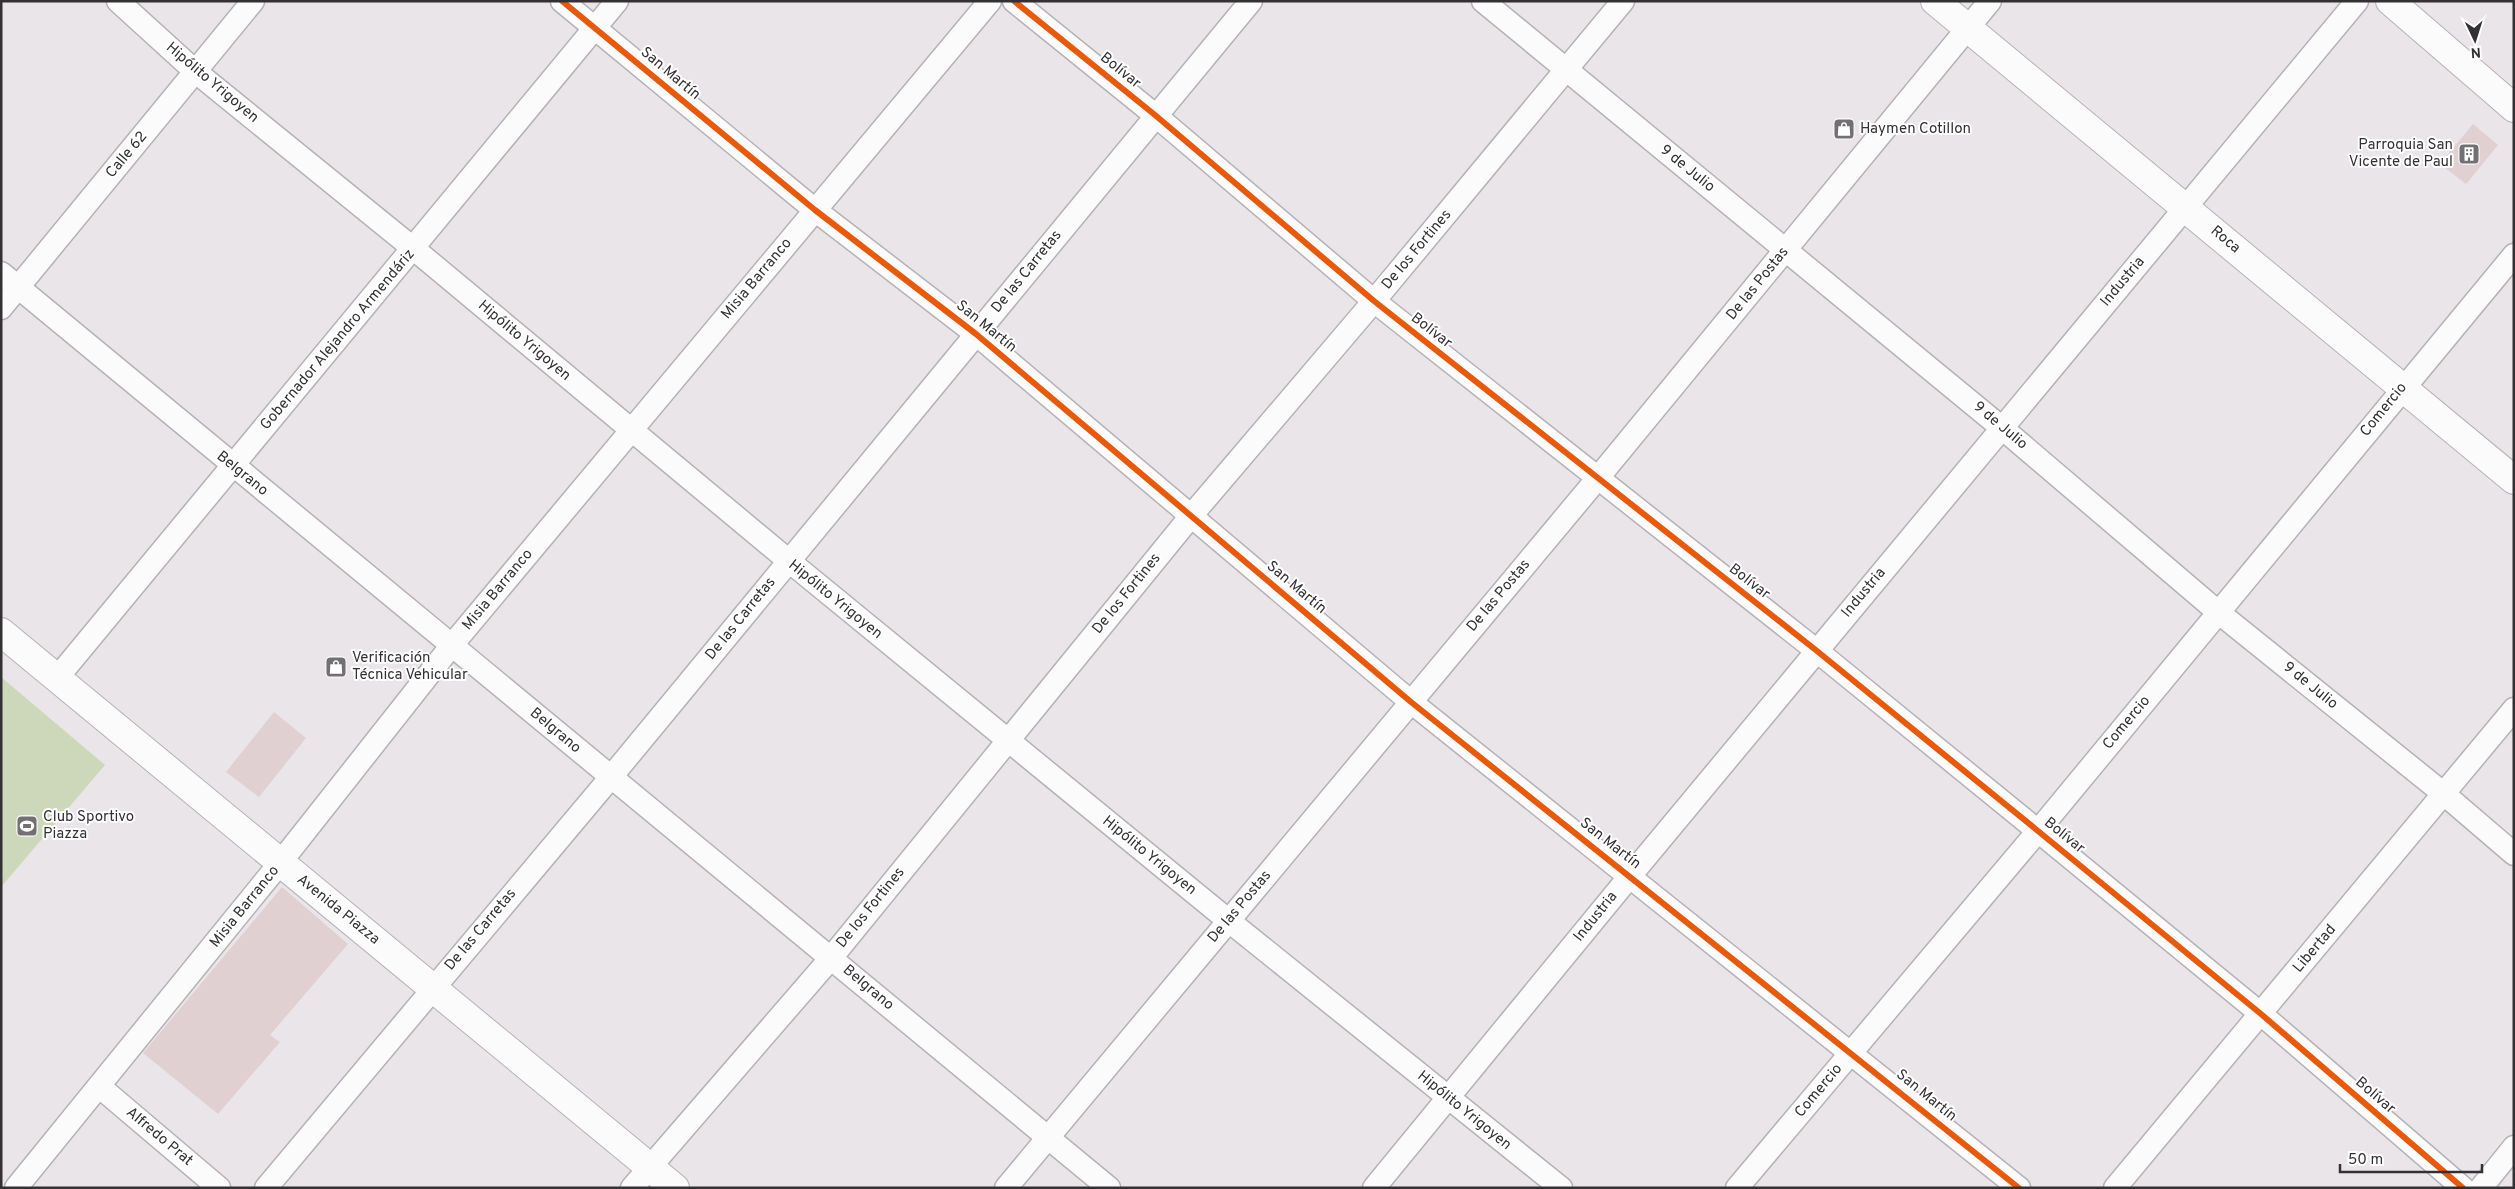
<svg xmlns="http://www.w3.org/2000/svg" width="2515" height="1189" font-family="Overpass,sans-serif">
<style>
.green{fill:#cdd8bb}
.building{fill:#e1d0d1}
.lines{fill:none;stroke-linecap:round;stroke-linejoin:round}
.street-casing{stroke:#b5b2b5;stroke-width:25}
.secondary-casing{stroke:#b5b2b5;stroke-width:30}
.primary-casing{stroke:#b5b2b5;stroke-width:30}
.street{stroke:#fcfbfc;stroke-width:22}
.secondary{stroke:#fcfbfc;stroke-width:28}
.primary{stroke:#fcfbfc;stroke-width:28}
.cycleway-casing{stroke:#fff;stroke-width:9}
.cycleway{stroke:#e8590c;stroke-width:6}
.labels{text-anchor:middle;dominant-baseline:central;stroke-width:4;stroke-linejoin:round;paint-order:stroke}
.street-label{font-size:15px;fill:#343134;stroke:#fff}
.poi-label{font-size:15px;fill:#343134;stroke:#fff;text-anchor:start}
</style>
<rect width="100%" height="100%" fill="#e9e5e9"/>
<polygon class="green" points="1,677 105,765 1,887"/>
<g class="building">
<polygon points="2473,124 2498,145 2466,184 2440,164"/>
<polygon points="274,712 306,738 259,797 226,772"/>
<polygon points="282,887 348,944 270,1035 280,1042 218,1114 143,1053"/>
</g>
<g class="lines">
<g class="street-casing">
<g id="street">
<polyline points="118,1 196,72 414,249 789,561 1229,921 1561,1188"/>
<polyline points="562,1 815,210 976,334 1411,702 2019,1188"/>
<polyline points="1014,1 1155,115 1374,301 1817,651 2038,831 2261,1014 2463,1188"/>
<polyline points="1483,1 2002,428 2218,612 2444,794 2514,854"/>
<polyline points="1,273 1109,1188"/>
<polyline points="1,308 253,1"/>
<polyline points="57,678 617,1"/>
<polyline points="100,1087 219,1188"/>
<polyline points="16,1188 280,863 452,645 990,1"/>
<polyline points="266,1188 611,777 1251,1"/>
<polyline points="632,1188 831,958 1191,516 1374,301 1623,1"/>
<polyline points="1006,1188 1597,479 1990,1"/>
<polyline points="1374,1188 1630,876 2357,1"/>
<polyline points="1737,1188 2038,831 2514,255"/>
<polyline points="2115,1188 2514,709"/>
<polyline points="2481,1188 2514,1147"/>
</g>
</g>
<g class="secondary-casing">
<g id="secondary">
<polyline points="1935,1 2514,480"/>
<polyline points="2390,1 2514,108"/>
</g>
</g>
<g class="primary-casing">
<polyline id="primary" points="1,632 675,1188"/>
</g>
<use href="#street" class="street"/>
<use href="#secondary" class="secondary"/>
<use href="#primary" class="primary"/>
<g class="cycleway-casing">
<g id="cycleway">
<polyline points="562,1 815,210 976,334 1411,702 2019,1188"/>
<polyline points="1014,1 1155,115 1374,301 1817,651 2038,831 2261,1014 2463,1188"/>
</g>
</g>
<use href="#cycleway" class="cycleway"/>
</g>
<defs>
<g id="shop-square" transform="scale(1.125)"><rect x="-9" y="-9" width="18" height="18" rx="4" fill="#737073" stroke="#fff"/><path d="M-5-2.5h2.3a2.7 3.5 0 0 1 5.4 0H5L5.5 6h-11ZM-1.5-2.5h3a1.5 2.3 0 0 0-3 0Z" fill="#fff"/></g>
<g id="building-square" transform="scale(1.125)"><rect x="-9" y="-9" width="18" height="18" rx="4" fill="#737073" stroke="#fff"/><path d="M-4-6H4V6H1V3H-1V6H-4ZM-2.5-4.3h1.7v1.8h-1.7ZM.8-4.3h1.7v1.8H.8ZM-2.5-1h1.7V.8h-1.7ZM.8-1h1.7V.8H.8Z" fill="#fff"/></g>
<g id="stadium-square" transform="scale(1.125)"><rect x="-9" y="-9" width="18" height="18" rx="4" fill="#737073" stroke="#fff"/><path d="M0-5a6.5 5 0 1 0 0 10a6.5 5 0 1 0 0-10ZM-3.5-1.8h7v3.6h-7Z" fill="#fff"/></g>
</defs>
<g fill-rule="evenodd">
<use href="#shop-square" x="1844" y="129"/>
<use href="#building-square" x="2469" y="154"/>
<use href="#shop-square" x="336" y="667"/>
<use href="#stadium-square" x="27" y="826"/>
</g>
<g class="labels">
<g class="street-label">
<text transform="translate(1120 71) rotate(39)">Bolívar</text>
<text transform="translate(670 74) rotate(40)">San Martín</text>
<text transform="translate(212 83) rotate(40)">Hipólito Yrigoyen</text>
<text transform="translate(127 155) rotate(-50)">Calle 62</text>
<text transform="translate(1687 169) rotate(39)">9 de Julio</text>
<text transform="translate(2225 240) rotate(40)">Roca</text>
<text transform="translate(1417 250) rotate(-50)">De los Fortines</text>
<text transform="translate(1027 272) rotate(-51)">De las Carretas</text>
<text transform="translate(757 279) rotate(-50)">Misia Barranco</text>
<text transform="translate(2123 282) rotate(-50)">Industria</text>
<text transform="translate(1758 284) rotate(-51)">De las Postas</text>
<text transform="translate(986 327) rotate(39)">San Martín</text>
<text transform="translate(1431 331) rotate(38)">Bolívar</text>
<text transform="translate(338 340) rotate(-50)">Gobernador Alejandro Armendáriz</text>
<text transform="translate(524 341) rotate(40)">Hipólito Yrigoyen</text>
<text transform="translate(2384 410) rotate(-51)">Comercio</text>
<text transform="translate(2000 426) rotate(40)">9 de Julio</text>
<text transform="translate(242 474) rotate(39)">Belgrano</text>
<text transform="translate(1749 582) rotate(38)">Bolívar</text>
<text transform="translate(1296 588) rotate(40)">San Martín</text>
<text transform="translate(498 590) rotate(-50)">Misia Barranco</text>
<text transform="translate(1864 593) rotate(-50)">Industria</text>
<text transform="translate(1127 594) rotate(-51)">De los Fortines</text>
<text transform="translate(1499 596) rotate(-50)">De las Postas</text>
<text transform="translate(835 600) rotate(39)">Hipólito Yrigoyen</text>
<text transform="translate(741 619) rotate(-51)">De las Carretas</text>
<text transform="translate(2310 686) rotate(39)">9 de Julio</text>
<text transform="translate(2127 723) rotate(-50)">Comercio</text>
<text transform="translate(555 731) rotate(40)">Belgrano</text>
<text transform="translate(2064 836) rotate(39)">Bolívar</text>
<text transform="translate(1610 844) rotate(38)">San Martín</text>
<text transform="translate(1149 856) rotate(39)">Hipólito Yrigoyen</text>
<text transform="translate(245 907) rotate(-51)">Misia Barranco</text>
<text transform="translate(1240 907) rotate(-50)">De las Postas</text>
<text transform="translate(871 908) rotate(-51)">De los Fortines</text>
<text transform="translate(338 910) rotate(39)">Avenida Piazza</text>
<text transform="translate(1596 917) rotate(-51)">Industria</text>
<text transform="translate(481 930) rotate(-50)">De las Carretas</text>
<text transform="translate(2315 949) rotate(-50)">Libertad</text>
<text transform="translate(868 988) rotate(40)">Belgrano</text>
<text transform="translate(1819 1091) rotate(-50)">Comercio</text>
<text transform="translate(1926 1096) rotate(39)">San Martín</text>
<text transform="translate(2375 1096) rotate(41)">Bolívar</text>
<text transform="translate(1464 1111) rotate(39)">Hipólito Yrigoyen</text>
<text transform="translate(159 1137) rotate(40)">Alfredo Prat</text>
</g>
<g class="poi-label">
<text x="1860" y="129">Haymen Cotillon</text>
<text x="2453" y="145" text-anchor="end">Parroquia San<tspan x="2453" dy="17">Vicente de Paul</tspan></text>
<text x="352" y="658">Verificación<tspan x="352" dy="17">Técnica Vehicular</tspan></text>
<text x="43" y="817">Club Sportivo<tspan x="43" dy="17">Piazza</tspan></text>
</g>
</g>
<rect width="2515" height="1189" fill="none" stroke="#343134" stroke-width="5"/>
<g transform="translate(2475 40) rotate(176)" stroke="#ffffff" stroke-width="4" paint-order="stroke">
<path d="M0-4L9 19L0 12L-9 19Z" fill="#343134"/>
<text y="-8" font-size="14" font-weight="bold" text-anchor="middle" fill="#343134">N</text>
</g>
<path d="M2340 1164v8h142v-8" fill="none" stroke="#343134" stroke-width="2.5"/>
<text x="2348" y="1164" font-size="15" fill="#343134" stroke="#ffffff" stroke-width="4" paint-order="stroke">50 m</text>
</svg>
